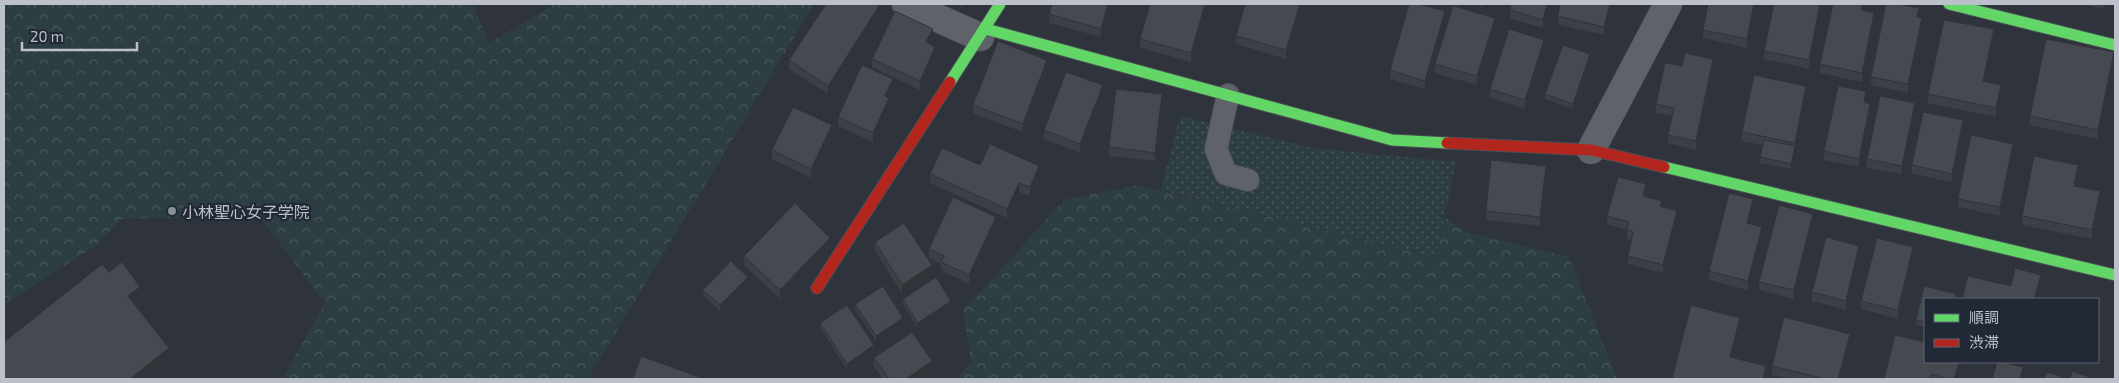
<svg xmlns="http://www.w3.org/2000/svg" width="2119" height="383" font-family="'Exo 2','Noto Sans JP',sans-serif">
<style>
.grass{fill:url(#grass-dots)}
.forest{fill:url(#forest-crowns)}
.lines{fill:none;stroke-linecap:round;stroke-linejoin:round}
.lane-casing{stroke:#4b4e54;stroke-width:24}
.street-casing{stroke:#4b4e54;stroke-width:29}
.fast-casing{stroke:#4b4e54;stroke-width:13}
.jam-casing{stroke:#4b4e54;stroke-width:13}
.lane{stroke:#60626a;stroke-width:22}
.street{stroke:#60626a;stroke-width:28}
.fast{stroke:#63d668;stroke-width:11}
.jam{stroke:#b3261e;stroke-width:11}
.wall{fill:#3c3f45}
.shaded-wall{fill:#313338}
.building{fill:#464950;stroke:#313338}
.poi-dot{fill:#8a8f99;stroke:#222936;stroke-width:2}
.labels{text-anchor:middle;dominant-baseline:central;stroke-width:4.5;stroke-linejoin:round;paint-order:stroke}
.poi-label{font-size:16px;fill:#bbc0cb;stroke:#222936;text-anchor:start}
</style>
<defs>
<pattern id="grass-dots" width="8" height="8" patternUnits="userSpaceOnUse" patternTransform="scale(1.25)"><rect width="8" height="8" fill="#2d3e42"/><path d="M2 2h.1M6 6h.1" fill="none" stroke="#4a585c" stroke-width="1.8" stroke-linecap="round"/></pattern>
<pattern id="forest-crowns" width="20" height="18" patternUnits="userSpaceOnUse" patternTransform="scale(1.25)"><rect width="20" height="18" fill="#2d3e42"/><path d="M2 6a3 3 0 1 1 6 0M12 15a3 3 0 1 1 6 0" fill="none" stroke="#4a585c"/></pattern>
</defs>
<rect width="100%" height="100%" fill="#2f333c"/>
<polygon class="grass" points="1180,116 1314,148 1456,162 1436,257 1161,190"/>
<g class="forest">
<polygon points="4,4 473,4 489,43 555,4 814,4 588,379 282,379 325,303 258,215 122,219 95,246 4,305"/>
<polygon points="1137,185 1436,257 1445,218 1469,233 1569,257 1617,379 1125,379 1104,377 1101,379 957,379 971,361 963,311 1064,200"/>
</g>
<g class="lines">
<g class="lane-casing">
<polyline id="lane" points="1228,95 1216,149 1226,174 1248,180"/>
</g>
<g class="street-casing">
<g id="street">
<polyline points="906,4 980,37"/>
<polyline points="1591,150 1668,4"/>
</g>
</g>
<g class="fast-casing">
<g id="fast">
<polyline points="1949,4 2115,45"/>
<polyline points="986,29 1392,140 1447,143"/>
<polyline points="950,82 1000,4"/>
<polyline points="1664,167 2115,275"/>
</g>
</g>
<g class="jam-casing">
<g id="jam">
<polyline points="1447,143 1591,150 1664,167"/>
<polyline points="817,288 950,82"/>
</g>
</g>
<use href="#lane" class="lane"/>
<use href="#street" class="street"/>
<use href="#fast" class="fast"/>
<use href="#jam" class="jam"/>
</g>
<g class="wall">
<polygon points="953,4 964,4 962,7"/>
<polygon points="1111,4 1101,37 1049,23 1049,14"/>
<polygon points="1207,4 1207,7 1191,62 1140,48 1140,39"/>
<polygon points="1302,4 1286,59 1236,44 1236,36"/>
<polygon points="1449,4 1460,4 1459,7"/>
<polygon points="1470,4 1485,4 1483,7"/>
<polygon points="1550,4 1543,28 1510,19 1510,10"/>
<polygon points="1612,4 1604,35 1558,25 1558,16"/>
<polygon points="1756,4 1747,48 1703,38 1703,30"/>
<polygon points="1774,4 1822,4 1809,69 1764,59 1764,51"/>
<polygon points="1863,4 1862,11 1874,22 1862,82 1820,73 1820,64"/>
<polygon points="2084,4 2106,4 2104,9"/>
<polygon points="879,15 828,94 789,69 789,60"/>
<polygon points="1919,18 1922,27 1908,93 1871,85 1871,77"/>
<polygon points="1445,20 1425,89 1390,79 1390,70"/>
<polygon points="1495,27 1477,85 1435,73 1435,64"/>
<polygon points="933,38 930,44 935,55 920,90 872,67 872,59"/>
<polygon points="1994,38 1985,81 2001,93 1996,117 1928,103 1928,94"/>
<polygon points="1544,48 1525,109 1490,98 1490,89"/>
<polygon points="1590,60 1573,109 1545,99 1545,94"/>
<polygon points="2114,61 2098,139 2030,125 2030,116"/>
<polygon points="1682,66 1713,67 1696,150 1668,143 1668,135 1672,116 1656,113 1656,104"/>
<polygon points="1047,68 1023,132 973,114 973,105"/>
<polygon points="893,88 888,98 889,107 873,142 838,126 838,117"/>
<polygon points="1103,94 1080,153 1044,139 1044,130"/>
<polygon points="1806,95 1791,169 1760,163 1760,157 1763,145 1742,141 1742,132"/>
<polygon points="1866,100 1866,103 1870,112 1859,167 1824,160 1824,151"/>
<polygon points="1162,103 1155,161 1109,156 1109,147"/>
<polygon points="1915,111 1902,174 1867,168 1867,159"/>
<polygon points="1963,129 1952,182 1912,174 1912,165"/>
<polygon points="832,134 811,178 772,159 772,150"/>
<polygon points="2013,153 2000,216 1958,207 1958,199"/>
<polygon points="980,165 1039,175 1030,196 1019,192 1007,218 930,183 930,174"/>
<polygon points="2078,174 2076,186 2100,200 2092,239 2022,225 2022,216"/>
<polygon points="1546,175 1540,226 1486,220 1486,211"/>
<polygon points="1646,193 1645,197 1662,207 1677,220 1663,273 1628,264 1628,256 1631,240 1627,239 1627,230 1607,224 1607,216"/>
<polygon points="1753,208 1749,224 1762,235 1748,290 1709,280 1709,271"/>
<polygon points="1813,222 1794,299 1759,290 1759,282"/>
<polygon points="996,226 969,284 941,270 941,264 929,258 929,249"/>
<polygon points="875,242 932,274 902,293 875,251"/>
<polygon points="830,246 780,299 744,265 744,256"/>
<polygon points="1859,255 1846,310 1812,301 1812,292"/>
<polygon points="1913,255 1898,319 1861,309 1861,301"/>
<polygon points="748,282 720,311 703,295 703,290"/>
<polygon points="1924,286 1956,294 1956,299 1925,299 1925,327 1916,325 1916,320"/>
<polygon points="903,299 951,306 918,328 903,304"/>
<polygon points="855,304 903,323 876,341 855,309"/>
<polygon points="820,323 874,351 847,369 820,328"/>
<polygon points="1895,335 1957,379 1884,379"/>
<polygon points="1850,342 1840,379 1791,379 1772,375 1772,366"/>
<polygon points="874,358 932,370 919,379 883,379 874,367"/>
</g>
<g class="shaded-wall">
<polygon points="1108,4 1111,4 1101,37 1101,29"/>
<polygon points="1205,4 1207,4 1207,7 1191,62 1191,53"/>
<polygon points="1300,4 1302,4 1286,59 1286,50"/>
<polygon points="1547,4 1550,4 1543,28 1543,20"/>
<polygon points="1610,4 1612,4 1604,35 1604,27"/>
<polygon points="1754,4 1756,4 1747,48 1747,39"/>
<polygon points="1820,4 1822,4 1809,69 1809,60"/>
<polygon points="879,6 879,15 828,94 828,86"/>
<polygon points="1445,11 1445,20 1425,89 1425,81"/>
<polygon points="1874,13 1874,22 1862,82 1862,73"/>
<polygon points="1495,18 1495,27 1477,85 1477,76"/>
<polygon points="1922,18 1922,27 1908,93 1908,84"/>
<polygon points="933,29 933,38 926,51 926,42"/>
<polygon points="1994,29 1994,38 1983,89 1983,81"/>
<polygon points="1544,40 1544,48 1525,109 1525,100"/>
<polygon points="935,47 935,55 920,90 920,81"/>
<polygon points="2114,52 2114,61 2098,139 2098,130"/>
<polygon points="1590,54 1590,60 1573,109 1573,104"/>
<polygon points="1713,59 1713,67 1696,150 1696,141"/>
<polygon points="1047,60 1047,68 1023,132 1023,124"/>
<polygon points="893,79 893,88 885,105 885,96"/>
<polygon points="1103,85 1103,94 1080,153 1080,144"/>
<polygon points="2001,85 2001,93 1996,117 1996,108"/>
<polygon points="1806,86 1806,95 1795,152 1795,143"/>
<polygon points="1866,91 1866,100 1864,111 1864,102"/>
<polygon points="1162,94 1162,103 1155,161 1155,153"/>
<polygon points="889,98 889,107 873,142 873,133"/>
<polygon points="1915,103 1915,111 1902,174 1902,166"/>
<polygon points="1870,104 1870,112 1859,167 1859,159"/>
<polygon points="1963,120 1963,129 1952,182 1952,174"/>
<polygon points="832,125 832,134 811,178 811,169"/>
<polygon points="2013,144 2013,153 2000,216 2000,207"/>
<polygon points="1795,146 1795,152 1791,169 1791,164"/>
<polygon points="2078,165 2078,174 2074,195 2074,186"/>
<polygon points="1039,166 1039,175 1030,196 1030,187"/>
<polygon points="1546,166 1546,175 1540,226 1540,217"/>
<polygon points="1019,183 1019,192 1007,218 1007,209"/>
<polygon points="1646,184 1646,193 1643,205 1643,196"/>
<polygon points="2100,191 2100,200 2092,239 2092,230"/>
<polygon points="1753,199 1753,208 1747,232 1747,223"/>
<polygon points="1677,211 1677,220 1663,273 1663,265"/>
<polygon points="1813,214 1813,222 1794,299 1794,290"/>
<polygon points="996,217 996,226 969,284 969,275"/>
<polygon points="1762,227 1762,235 1748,290 1748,281"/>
<polygon points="830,238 830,246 780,299 780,290"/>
<polygon points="1859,246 1859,255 1846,310 1846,301"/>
<polygon points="1913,247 1913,255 1898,319 1898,310"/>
<polygon points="932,265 932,274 902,293 902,285"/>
<polygon points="2041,275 2041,283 2037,299 2034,299"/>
<polygon points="748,277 748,282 720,311 720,305"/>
<polygon points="140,287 140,297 128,307 128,296"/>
<polygon points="951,301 951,306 918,328 918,323"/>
<polygon points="903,318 903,323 876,341 876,336"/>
<polygon points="1740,318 1740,326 1730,365 1730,357"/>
<polygon points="1850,334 1850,342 1840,379 1838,379"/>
<polygon points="874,345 874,351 847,369 847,364"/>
<polygon points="169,348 169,359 143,379 130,379"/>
<polygon points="932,361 932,370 919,379 906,379"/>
<polygon points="1959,362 1961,362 1957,379 1954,379"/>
<polygon points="1766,366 1766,374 1765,379 1763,379"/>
<polygon points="2023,367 2023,376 2022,379 2020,379"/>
</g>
<g class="building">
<polygon points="826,4 875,4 879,6 828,86 789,60"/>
<polygon points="1052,4 1108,4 1101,29 1049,14"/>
<polygon points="1150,4 1205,4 1191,53 1140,39"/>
<polygon points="1245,4 1300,4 1286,50 1236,36"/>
<polygon points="1409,4 1418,4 1445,11 1425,81 1390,70"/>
<polygon points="1511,4 1547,4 1543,20 1510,10"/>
<polygon points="1560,4 1610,4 1604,27 1558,16"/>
<polygon points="1708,4 1754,4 1747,39 1703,30"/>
<polygon points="1774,4 1820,4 1809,60 1764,51"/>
<polygon points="1833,4 1862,4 1861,10 1874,13 1862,73 1820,64"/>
<polygon points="1886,4 1897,4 1919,8 1917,17 1922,18 1908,84 1871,77"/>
<polygon points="1453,6 1495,18 1477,76 1435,64"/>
<polygon points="895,11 933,29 926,42 935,47 920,81 872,59"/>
<polygon points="1944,20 1994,29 1983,81 2001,85 1996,108 1928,94"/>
<polygon points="1509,29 1544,40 1525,100 1490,89"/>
<polygon points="2046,39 2114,52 2098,130 2030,116"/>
<polygon points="998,41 1047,60 1023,124 973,105"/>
<polygon points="1563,45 1590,54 1573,104 1545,94"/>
<polygon points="1685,53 1713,59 1696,141 1668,135 1674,108 1656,104 1665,63 1682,66"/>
<polygon points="862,65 893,79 885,96 889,98 873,133 838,117"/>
<polygon points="1066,72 1103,85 1080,144 1044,130"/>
<polygon points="1754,75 1806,86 1795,143 1742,132"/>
<polygon points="1838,86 1866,91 1864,102 1870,104 1859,159 1824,151"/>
<polygon points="1116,89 1162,94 1155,153 1109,147"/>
<polygon points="1880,96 1915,103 1902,166 1867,159"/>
<polygon points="793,107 832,125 811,169 772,150"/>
<polygon points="1923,112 1963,120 1952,174 1912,165"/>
<polygon points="1971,135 2013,144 2000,207 1958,199"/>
<polygon points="1764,140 1795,146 1791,164 1760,157"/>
<polygon points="990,144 1039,166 1030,187 1019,183 1007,209 930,174 942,148 980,165"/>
<polygon points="2034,156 2078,165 2074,186 2100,191 2092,230 2022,216"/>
<polygon points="1491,160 1546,166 1540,217 1486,211"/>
<polygon points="1618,177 1646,184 1643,196 1662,201 1660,206 1677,211 1663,265 1628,256 1633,232 1627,230 1629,222 1607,216"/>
<polygon points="1729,193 1753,199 1747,223 1762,227 1748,281 1709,271"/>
<polygon points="953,197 996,217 969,275 941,262 944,256 929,249"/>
<polygon points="795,203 830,238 780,290 744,256"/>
<polygon points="1779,205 1813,214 1794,290 1759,282"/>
<polygon points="904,223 932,265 902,285 875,242"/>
<polygon points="1826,237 1859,246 1846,301 1812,292"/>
<polygon points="1877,238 1913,247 1898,310 1861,301"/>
<polygon points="731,261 748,277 720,305 703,290"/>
<polygon points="122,262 140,287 128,296 169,348 130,379 4,379 4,342 102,264 109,272"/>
<polygon points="2015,268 2041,275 2034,299 1962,299 1968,276 2011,286"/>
<polygon points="936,277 951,301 918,323 903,299"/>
<polygon points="883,286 903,318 876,336 855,304"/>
<polygon points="1924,286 1956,294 1955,299 1925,299 1925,322 1916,320"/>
<polygon points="847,305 874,345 847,364 820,323"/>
<polygon points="1691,305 1740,318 1730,357 1766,366 1763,379 1672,379"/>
<polygon points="1784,317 1850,334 1838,379 1825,379 1772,366"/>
<polygon points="912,332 932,361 906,379 889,379 874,358"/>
<polygon points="1895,335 1925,342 1925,362 1959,362 1954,379 1949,379 1931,374 1930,379 1884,379"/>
<polygon points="641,356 702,378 701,379 633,379"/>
<polygon points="1997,362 2002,362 2023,367 2020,379 1992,379"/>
<polygon points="2072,371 2095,379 2070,379"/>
<polygon points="2047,372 2067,379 2044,379"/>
</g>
<circle class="poi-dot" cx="172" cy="211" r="5"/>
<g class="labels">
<g class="poi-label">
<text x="182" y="211">小林聖心女子学院</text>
</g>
</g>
<rect width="2119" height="383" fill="none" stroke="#bbc0cb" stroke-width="10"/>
<rect x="1924" y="298" width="175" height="65" fill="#222936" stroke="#5f6572"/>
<rect x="1934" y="314" width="25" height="8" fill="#63d668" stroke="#5f6572"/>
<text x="1969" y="323" font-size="15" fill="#bbc0cb">順調</text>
<rect x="1934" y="339" width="25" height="8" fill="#b3261e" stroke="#5f6572"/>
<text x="1969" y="348" font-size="15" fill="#bbc0cb">渋滞</text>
<path d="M22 42v8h115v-8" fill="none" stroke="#bbc0cb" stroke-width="2.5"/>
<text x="30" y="42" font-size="15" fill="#bbc0cb" stroke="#222936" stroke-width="4" paint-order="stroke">20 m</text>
</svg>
